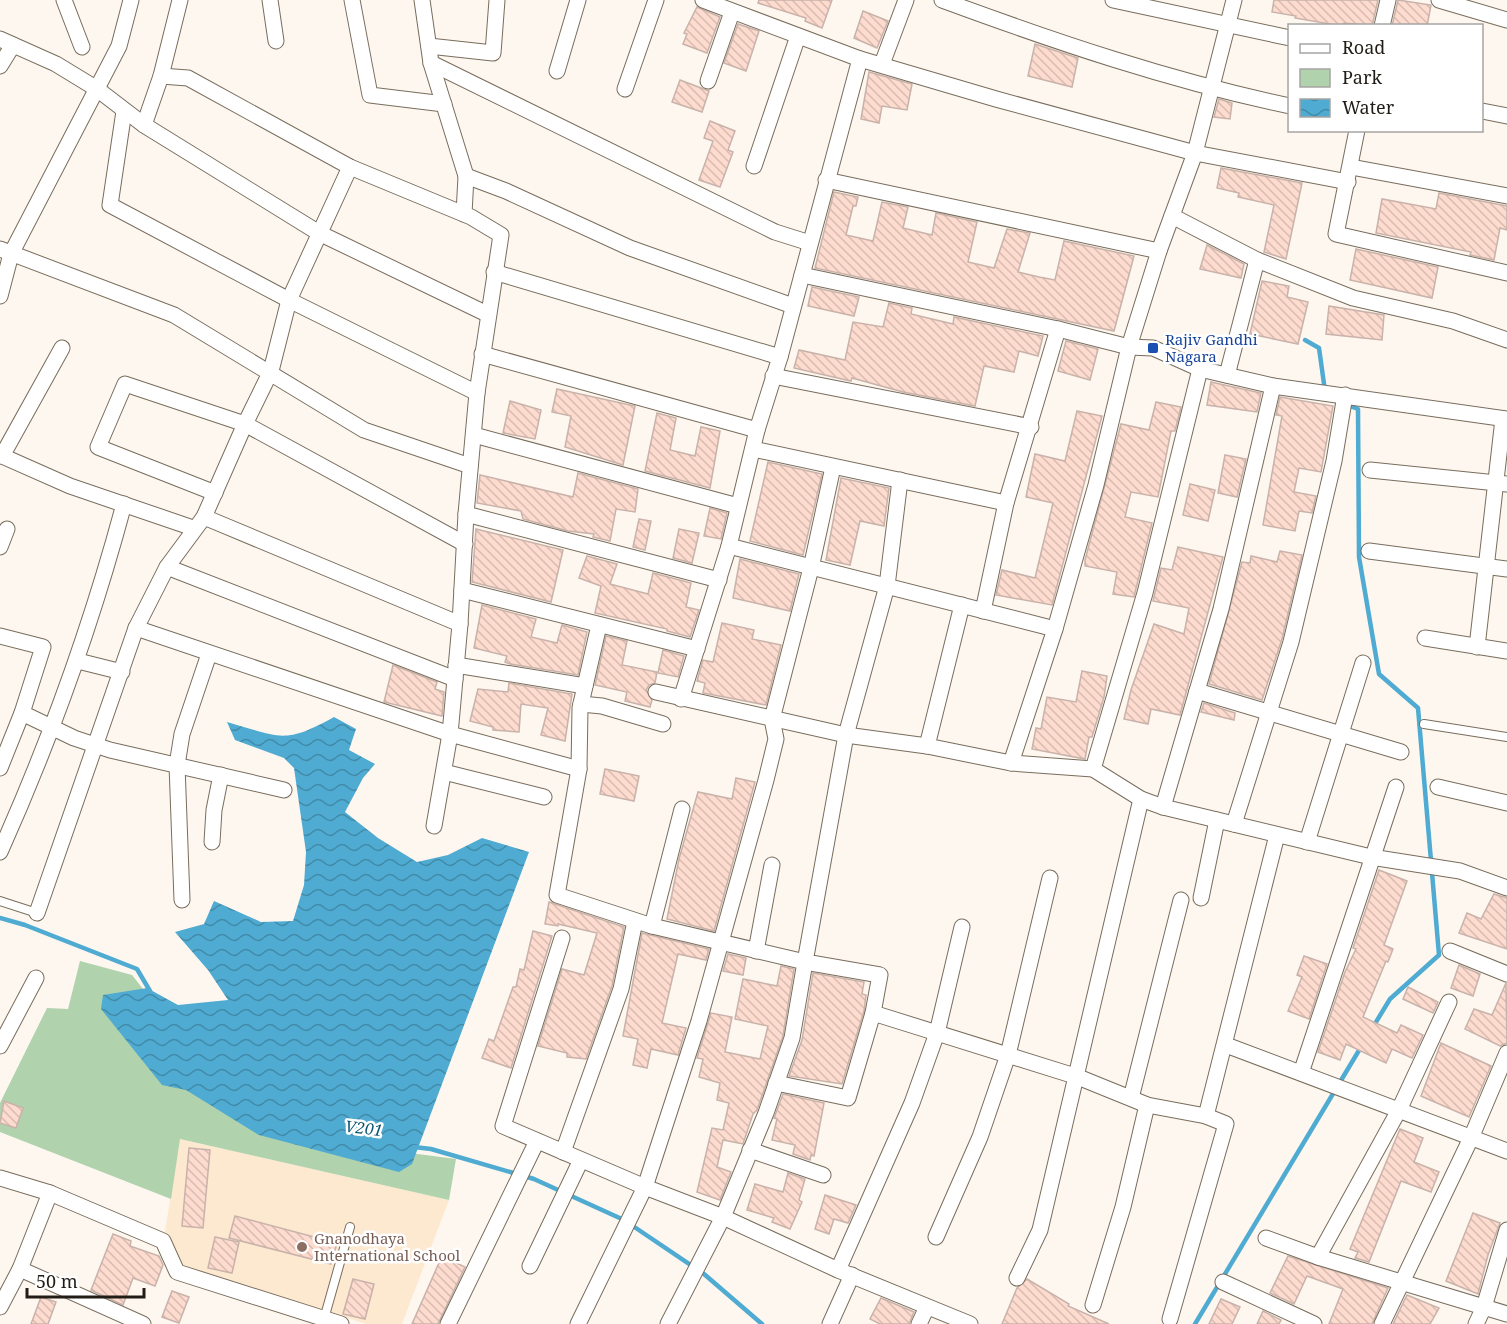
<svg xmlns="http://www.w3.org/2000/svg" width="1507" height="1324" font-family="'Noto Serif',serif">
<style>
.built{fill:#fce9d0}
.green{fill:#b0d2ac}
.water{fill:url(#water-waves)}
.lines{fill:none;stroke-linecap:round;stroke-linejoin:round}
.stream{stroke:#4fabd2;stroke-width:4.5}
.building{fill:url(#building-back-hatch);stroke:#c9b2aa;stroke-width:1.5}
.service-casing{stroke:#796d5c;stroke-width:10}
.minor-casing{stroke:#796d5c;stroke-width:17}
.service{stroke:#fff;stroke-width:8}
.minor{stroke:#fff;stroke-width:15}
.transit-dot{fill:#1a4fb4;stroke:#fff;stroke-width:2}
.education-dot{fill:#8d6e63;stroke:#fff;stroke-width:2}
.labels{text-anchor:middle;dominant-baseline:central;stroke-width:5;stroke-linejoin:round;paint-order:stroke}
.transit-label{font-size:15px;fill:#164399;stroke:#fff;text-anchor:start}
.education-label{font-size:15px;fill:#785e54;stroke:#fff;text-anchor:start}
.water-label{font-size:16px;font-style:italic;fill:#085671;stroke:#fff}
</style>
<defs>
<pattern id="water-waves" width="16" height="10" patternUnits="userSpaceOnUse" patternTransform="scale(1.5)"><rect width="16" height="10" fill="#4fabd2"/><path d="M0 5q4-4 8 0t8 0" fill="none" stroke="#418ba9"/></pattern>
<pattern id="building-back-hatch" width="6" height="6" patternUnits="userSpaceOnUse" patternTransform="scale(1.5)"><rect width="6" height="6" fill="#fddbce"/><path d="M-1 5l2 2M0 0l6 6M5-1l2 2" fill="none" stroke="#d9bcb0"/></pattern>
</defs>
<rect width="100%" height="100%" fill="#fdf7f0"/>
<polygon class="built" points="180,1139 449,1200 402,1324 366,1324 180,1264 165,1231"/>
<polygon class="green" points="80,961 132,975 240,1112 311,1140 456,1159 449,1200 180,1139 171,1199 0,1132 0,1103 47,1008 68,1009"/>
<path class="water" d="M334,717L356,729L349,750L375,764L363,778L345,812L378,838L417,862L448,855L482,838L529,852L412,1164L399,1172L259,1135L186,1090L162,1085L101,1009L103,995L147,988L178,1005L228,1000L208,970L175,932L204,924L214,901L261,922L293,921L304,885L306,852L294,768L284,758L235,740L227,722C280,737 284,745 334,717Z"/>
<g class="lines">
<g class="stream">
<polyline points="1305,340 1319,348 1325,391"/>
<polyline points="1347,405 1358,409 1359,557 1379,674 1418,708 1439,955 1390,999 1373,1027"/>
<polyline points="0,918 25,925 137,969 150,991"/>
<polyline points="414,1147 431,1149 534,1179 624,1220 704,1274 762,1324"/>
<polyline points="1195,1324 1361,1047"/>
</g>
</g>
<g class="building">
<polygon points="759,0 832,0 822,28 805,21 806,18 758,3"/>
<polygon points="1274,0 1378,0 1372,26 1344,23 1341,26 1295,18 1296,16 1272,12"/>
<polygon points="1398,0 1431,5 1427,26 1392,26"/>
<polygon points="697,7 720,17 707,53 683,44 687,34 684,33"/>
<polygon points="863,11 888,21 877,48 854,38"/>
<polygon points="738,24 759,31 746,71 724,63"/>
<polygon points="1035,44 1078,58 1072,87 1028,76"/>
<polygon points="869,72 912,84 907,110 882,106 879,123 861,119"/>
<polygon points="680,80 709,91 702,112 672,102"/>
<polygon points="1219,99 1232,103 1230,119 1214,117"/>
<polygon points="710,121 735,131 728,150 733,152 720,187 699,180 713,141 704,138"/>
<polygon points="1221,168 1302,183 1286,259 1264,252 1274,205 1238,197 1239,193 1217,188"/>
<polygon points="834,192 858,197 856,206 853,206 846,235 873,241 882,202 908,207 903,228 932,235 936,213 977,222 968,262 994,268 1007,229 1030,233 1018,272 1039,277 1055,280 1064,241 1134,256 1114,331 815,268"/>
<polygon points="1439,193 1507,206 1507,230 1500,228 1494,260 1470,255 1471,252 1376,233 1382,199 1436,209"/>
<polygon points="1207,245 1244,264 1241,278 1200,269"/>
<polygon points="1356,249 1438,267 1432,298 1350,280"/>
<polygon points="1262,281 1289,286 1287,297 1308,302 1298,344 1250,334"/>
<polygon points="812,287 859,297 854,316 808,306"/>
<polygon points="889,303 912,308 911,314 953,324 954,317 1043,336 1038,356 1019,351 1014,372 984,366 975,406 903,392 852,378 851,381 794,368 799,350 845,360 853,322 883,327"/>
<polygon points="1329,306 1384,315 1382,340 1326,334"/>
<polygon points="1066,341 1098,349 1090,380 1058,371"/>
<polygon points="1211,382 1261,393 1257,412 1207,405"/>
<polygon points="557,389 635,406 623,465 565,447 571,416 552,412"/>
<polygon points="1280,397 1333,406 1321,472 1299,468 1294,492 1316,496 1312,513 1299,511 1295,531 1263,525 1282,416 1276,415"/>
<polygon points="510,401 541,410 535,439 503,433"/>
<polygon points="1156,402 1181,407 1175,431 1171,431 1158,497 1131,492 1125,517 1152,523 1134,597 1113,594 1117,572 1085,566 1085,560 1121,424 1149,430"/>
<polygon points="1077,411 1102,416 1052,605 996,595 1002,570 1035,578 1053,503 1026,497 1035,454 1065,461"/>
<polygon points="657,413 676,418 670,450 695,456 701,427 720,431 710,488 645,471"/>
<polygon points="1225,455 1246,459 1237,497 1218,493"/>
<polygon points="768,462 822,474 803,555 750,541"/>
<polygon points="578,473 638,489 635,512 616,509 610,541 593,537 594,534 568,531 523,519 521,511 477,503 480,475 573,497"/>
<polygon points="841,478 889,488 884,526 860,521 850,565 826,560"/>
<polygon points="1190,484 1215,490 1208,521 1183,515"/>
<polygon points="710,508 727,513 721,539 704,536"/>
<polygon points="639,519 651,521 645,550 633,547"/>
<polygon points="476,529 563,550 551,602 472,582"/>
<polygon points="679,529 699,533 692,563 673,558"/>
<polygon points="1178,547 1223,557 1180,715 1151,709 1148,724 1124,719 1131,690 1154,624 1184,634 1189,608 1153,601 1161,568 1172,570"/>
<polygon points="1280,551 1302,555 1282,639 1262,700 1209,684 1242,562 1250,563 1251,556 1277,562"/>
<polygon points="587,556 617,564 610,584 648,594 653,573 691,583 686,607 699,610 690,637 667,631 667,629 595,613 601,586 579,578"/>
<polygon points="740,559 799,574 790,611 733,598"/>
<polygon points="482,605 536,619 531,637 557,643 562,625 587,632 578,675 510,664 505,662 507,656 474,648"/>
<polygon points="722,623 754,630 752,639 781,645 766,705 703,693 705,683 697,681 703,660 713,662"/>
<polygon points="606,636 627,641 622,665 657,672 655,683 649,685 646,690 652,700 650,707 625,701 627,692 595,685"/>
<polygon points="663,650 684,656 678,677 658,673"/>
<polygon points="393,665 437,682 435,689 444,692 442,716 384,702"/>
<polygon points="1082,671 1107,676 1104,697 1092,737 1089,737 1085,759 1032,749 1036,728 1041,729 1047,697 1076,702"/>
<polygon points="509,683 572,694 565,741 541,735 548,708 521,704 519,732 493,730 493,727 470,721 478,689 508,692"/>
<polygon points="1204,703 1235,713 1234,720 1201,712"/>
<polygon points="605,769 639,776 634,801 600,794"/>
<polygon points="736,778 755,782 714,931 667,919 679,859 698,792 732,799"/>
<polygon points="1379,870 1407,881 1384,945 1393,949 1388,962 1386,961 1363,1017 1397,1033 1401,1025 1423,1035 1412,1058 1392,1049 1386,1063 1346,1044 1340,1060 1318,1052 1345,972 1356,949 1353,948"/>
<polygon points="1494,894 1507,898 1507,949 1459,933 1467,913 1481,919"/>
<polygon points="549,902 624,927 612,986 586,1059 567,1057 567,1053 538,1046 562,969 584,975 597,933 558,924 558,926 545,924"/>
<polygon points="533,931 552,936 511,1068 482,1058 489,1039 494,1041 513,987 516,987 520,969 524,970"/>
<polygon points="642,933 709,949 706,960 678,954 662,1023 686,1028 678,1055 651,1049 647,1068 633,1065 638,1039 623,1036"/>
<polygon points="728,954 746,958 743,975 723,971"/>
<polygon points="1304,956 1327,964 1309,1019 1288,1011 1302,977 1297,975"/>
<polygon points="1459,965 1480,974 1473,996 1451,988"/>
<polygon points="781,966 794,969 783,1036 757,1110 753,1114 743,1144 723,1140 717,1167 731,1172 720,1200 697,1192 712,1128 723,1130 729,1103 717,1100 720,1083 699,1077 703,1059 697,1058 711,1013 732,1017 725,1052 760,1059 768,1026 735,1019 743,979 777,986"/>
<polygon points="813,973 864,982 862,994 866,995 864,1011 842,1084 789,1076 802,1040"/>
<polygon points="1506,983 1507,1043 1500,1046 1465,1029 1474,1009 1492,1015"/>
<polygon points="1408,987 1438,1002 1433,1013 1403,999"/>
<polygon points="1441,1043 1491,1066 1469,1117 1421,1096"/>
<polygon points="783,1094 824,1103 814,1156 811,1155 810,1160 793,1154 795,1145 772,1140 777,1119 774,1118"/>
<polygon points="4,1101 23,1108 16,1128 0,1123"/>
<polygon points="1400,1129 1423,1138 1414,1162 1439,1172 1431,1192 1401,1181 1369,1262 1355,1258 1358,1252 1350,1249"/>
<polygon points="189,1148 210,1150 203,1228 182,1226"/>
<polygon points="788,1173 805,1179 799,1200 802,1202 790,1229 772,1222 774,1218 747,1210 755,1184 783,1192"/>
<polygon points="825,1195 856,1205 848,1223 834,1219 829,1234 815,1229"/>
<polygon points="1473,1213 1500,1223 1488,1255 1478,1294 1446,1281"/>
<polygon points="235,1216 337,1243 331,1264 229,1238"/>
<polygon points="113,1234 131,1241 130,1246 159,1256 163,1265 155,1286 133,1278 123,1305 91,1290"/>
<polygon points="215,1237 239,1242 232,1273 208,1268"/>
<polygon points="442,1256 465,1267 438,1324 412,1324"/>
<polygon points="1288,1256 1388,1288 1372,1324 1329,1324 1343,1289 1307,1276 1294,1304 1270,1293"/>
<polygon points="353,1279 374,1284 365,1319 343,1314"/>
<polygon points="1027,1279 1069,1304 1068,1306 1109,1324 1002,1324 1017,1288"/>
<polygon points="172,1291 189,1297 179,1323 162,1317"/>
<polygon points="1407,1295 1439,1308 1430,1324 1393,1324"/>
<polygon points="41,1297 56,1302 48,1324 31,1324"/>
<polygon points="881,1298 914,1312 909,1324 880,1324 870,1319"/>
<polygon points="1221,1299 1240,1307 1232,1324 1209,1324"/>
<polygon points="1263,1311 1281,1320 1279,1324 1257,1324"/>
</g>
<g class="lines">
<g class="service-casing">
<g id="service">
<polyline points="1424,724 1507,737"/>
<polyline points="0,901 37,913"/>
<polyline points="324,1319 350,1227"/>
</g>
</g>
<g class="minor-casing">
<g id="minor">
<polyline points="64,0 82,47"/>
<polyline points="270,0 276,41"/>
<polyline points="352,0 370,95 444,104"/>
<polyline points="422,0 431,63 466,176 464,214"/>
<polyline points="703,0 860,59 996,99 1195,153 1348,182"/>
<path d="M942,0C1056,42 1171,81 1290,106"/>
<polyline points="1113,0 1290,38"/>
<polyline points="1439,0 1507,20"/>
<polyline points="1382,26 1388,0"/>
<polyline points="0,39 56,64 97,89 144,125 319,233 487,314"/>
<polyline points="429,46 493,53 497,0"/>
<polyline points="431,63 775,232 810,243"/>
<polyline points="882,64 906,0"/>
<polyline points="0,66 13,45"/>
<polyline points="557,71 578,0"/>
<polyline points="161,76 188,78 350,167 471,217 501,235 477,393 466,514 460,624 450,734 434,826"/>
<polyline points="708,81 732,12"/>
<polyline points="625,89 656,0"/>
<polyline points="124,111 110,205 289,300 477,393"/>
<polyline points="1482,111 1507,116"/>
<polyline points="144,125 161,76 180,0"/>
<polyline points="1357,130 1336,234 1507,273"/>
<polyline points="754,166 798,36"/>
<polyline points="1351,167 1507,196"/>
<polyline points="466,176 506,191 630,248 793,306"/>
<polyline points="826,180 1159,251"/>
<polyline points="1172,216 1257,260 1227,375"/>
<polyline points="0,249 174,315 364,430 470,466"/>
<polyline points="1257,260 1353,298 1453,321 1507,340"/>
<polyline points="494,272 780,357"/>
<polyline points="802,275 1058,329 1129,347 1153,348 1200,369 1273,386 1507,419"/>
<polyline points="0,296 11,254 119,46 131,0"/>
<polyline points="482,354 757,430"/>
<polyline points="773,376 1031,427"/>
<polyline points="474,435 738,506"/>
<polyline points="753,449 1006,503"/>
<polyline points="0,455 70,486 193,528"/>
<polyline points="2,456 62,348"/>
<polyline points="1370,470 1507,484"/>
<polyline points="215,493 98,447 125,384 245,424 465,544"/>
<polyline points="466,514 719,580"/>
<polyline points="204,517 460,624"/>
<polyline points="729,546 1055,629"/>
<polyline points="0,547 7,529"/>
<polyline points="1369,551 1507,569"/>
<polyline points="167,567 455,679"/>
<polyline points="462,590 697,649"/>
<polyline points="983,611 1006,503 1058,329"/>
<polyline points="599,625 580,708 579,769 557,895 652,926 682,809"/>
<polyline points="136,628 450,734 579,769"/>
<polyline points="0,636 43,647 22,713 0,768"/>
<polyline points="1425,638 1507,651"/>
<polyline points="1477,647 1503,419"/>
<polyline points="78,661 122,672"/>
<polyline points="456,665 585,686"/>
<polyline points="1197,691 1401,752"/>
<polyline points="656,692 846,735 927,746 1011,763 1093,769 1141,799 1163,807 1371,857 1460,871 1507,888"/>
<polyline points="681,699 729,546 757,430 780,357 860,59"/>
<polyline points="581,704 602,706 663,724"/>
<polyline points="22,713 74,738 110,750 284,790"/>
<polyline points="927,746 962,605"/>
<polyline points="1011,763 1055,629 1096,485 1129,347 1159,251 1195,153 1234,0"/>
<polyline points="1093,769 1145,593 1200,369"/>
<polyline points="444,772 544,797"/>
<polyline points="1438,787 1507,803"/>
<polyline points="1163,807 1221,609 1273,386"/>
<polyline points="1234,824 1291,642 1334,461 1345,395"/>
<polyline points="212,842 214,810 221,775"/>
<polyline points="1307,842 1363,663"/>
<path d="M0,852C52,736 91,627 124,504"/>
<polyline points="1201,898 1217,820"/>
<polyline points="182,900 177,765 182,734 209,654"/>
<polyline points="37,913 136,628 167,567 204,517 245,424 271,371 289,300 350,167"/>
<polyline points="652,926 805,962 792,1038 766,1113 723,1217 668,1324"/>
<polyline points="562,938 503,1126 645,1187 723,1217 838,1270 970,1324"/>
<polyline points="756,951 772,865"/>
<polyline points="1450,951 1507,974"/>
<polyline points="873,1013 880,975 805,962 846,735 887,586 900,480"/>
<polyline points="1226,1045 1507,1151"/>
<polyline points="0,1046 36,978"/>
<polyline points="1301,1073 1396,787"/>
<polyline points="776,1083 848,1098 873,1013 1078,1077 1147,1105 1206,1116 1277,835"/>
<polyline points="1131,1098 1181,900"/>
<polyline points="750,1150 823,1175"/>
<polyline points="563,1152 621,989 635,921"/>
<polyline points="0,1178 50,1193 163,1241 177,1272 341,1324"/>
<polyline points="936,1237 980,1137 1008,1055 1050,878"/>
<polyline points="1266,1238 1318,1257 1399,1110 1449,1002"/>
<polyline points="1318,1257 1507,1314"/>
<polyline points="530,1266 581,1160"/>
<polyline points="20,1269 143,1324"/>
<polyline points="838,1270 912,1103 937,1033 962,927"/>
<polyline points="1017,1278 1040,1230 1141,799"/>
<polyline points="1223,1282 1314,1324"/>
<polyline points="1093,1305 1123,1207 1147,1105"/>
<polyline points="0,1307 20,1269 50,1193"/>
<polyline points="1170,1319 1226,1124 1206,1116"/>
<polyline points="448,1324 537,1141"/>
<polyline points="578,1324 645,1187 699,1021 766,780 776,739 772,719 811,568 833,467"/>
<polyline points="830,1324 852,1275"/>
<polyline points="919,1324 927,1307"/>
<polyline points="1382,1324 1471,1138 1507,1053"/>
<polyline points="1476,1324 1484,1307 1507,1230"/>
</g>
</g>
<use href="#service" class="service"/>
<use href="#minor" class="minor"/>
</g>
<rect class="transit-dot" x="1147" y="342" width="12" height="12" rx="3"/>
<circle class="education-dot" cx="302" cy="1247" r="6"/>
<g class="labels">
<g class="transit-label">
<text x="1165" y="339">Rajiv Gandhi<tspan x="1165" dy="17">Nagara</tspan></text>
</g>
<g class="education-label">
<text x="314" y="1238">Gnanodhaya<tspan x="314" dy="17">International School</tspan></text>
</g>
<g class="water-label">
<text transform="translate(364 1128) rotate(7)">V201</text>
</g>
</g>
<rect x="1288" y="24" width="195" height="108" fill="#ffffff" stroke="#a6a5a2" stroke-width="1.5"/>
<rect x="1300" y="44" width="30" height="9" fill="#ffffff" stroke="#a6a5a2" stroke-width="1.5"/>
<text x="1342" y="54" font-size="18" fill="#211d16">Road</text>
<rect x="1300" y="69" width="30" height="18" fill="#b0d2ac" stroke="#a6a5a2" stroke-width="1.5"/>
<text x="1342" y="84" font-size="18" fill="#211d16">Park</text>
<rect x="1300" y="99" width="30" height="18" fill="url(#water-waves)" stroke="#a6a5a2" stroke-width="1.5"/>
<text x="1342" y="114" font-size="18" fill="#211d16">Water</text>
<path d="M27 1288v9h117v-9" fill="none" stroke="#211d16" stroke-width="3"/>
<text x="36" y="1288" font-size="18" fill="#211d16" stroke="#ffffff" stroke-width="4.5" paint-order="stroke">50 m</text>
</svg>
